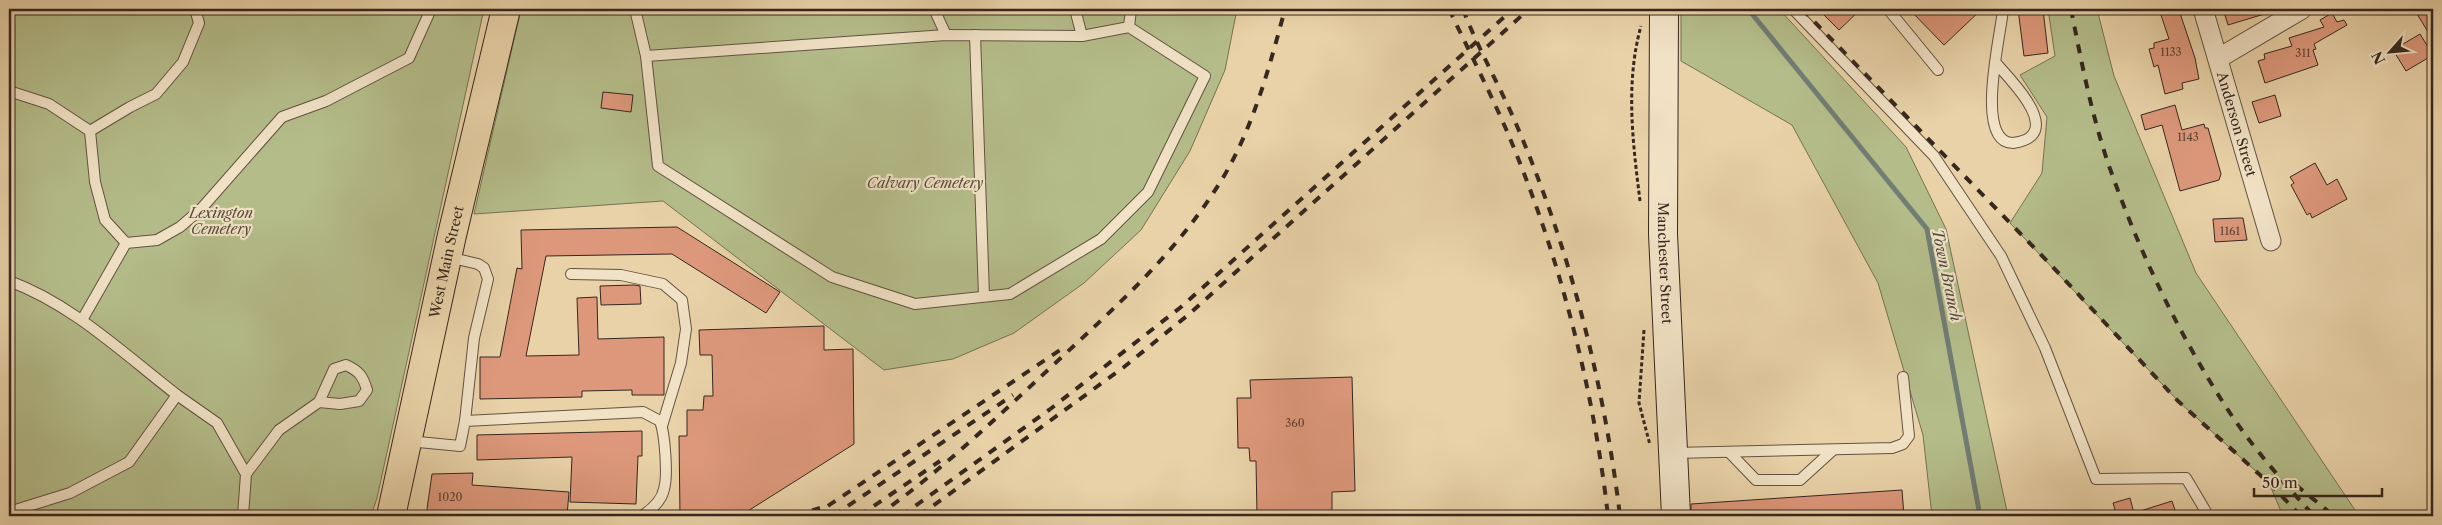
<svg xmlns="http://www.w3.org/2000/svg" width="2442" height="525" font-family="'Libre Caslon Text',serif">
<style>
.green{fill:#b4bd8a;stroke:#757254}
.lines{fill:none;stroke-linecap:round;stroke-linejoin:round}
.stream{stroke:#717d75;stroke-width:5}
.building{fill:#dd987b;stroke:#36271f}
.lane-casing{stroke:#635241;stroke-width:12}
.street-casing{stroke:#635241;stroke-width:21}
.secondary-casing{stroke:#36271f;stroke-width:30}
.primary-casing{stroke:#36271f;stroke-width:30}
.path{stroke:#36271f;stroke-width:3;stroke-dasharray:4 2.5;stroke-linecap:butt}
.lane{stroke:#f1e2c6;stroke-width:10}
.street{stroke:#f1e2c6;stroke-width:19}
.secondary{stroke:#f1e2c6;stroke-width:28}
.primary{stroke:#e9d2a8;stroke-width:28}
.rail{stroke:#36271f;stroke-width:4;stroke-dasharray:9 9;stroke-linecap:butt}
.labels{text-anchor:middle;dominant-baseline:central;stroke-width:4.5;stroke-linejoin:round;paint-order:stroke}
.number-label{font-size:11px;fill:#604336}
.street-label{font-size:14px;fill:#36271f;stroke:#f1e2c6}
.park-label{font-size:14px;font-style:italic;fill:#564c3a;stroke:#f1e2c6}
.water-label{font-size:15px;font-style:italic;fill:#4f4b43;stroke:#f1e2c6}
</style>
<rect width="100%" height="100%" fill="#e9d2a8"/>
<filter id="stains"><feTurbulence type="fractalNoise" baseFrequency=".004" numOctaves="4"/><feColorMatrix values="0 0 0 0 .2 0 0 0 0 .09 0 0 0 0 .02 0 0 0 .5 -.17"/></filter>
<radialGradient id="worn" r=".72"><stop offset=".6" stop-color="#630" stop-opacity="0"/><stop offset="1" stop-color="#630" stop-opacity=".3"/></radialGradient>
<g class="green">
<polygon points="9,9 484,9 377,498 371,516 9,516"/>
<polygon points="521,9 1237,9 1225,70 1190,151 1141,230 1084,283 1014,333 953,359 884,370 663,201 474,214"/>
<polygon points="1681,9 1779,9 1906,147 1946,229 2008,516 1932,516 1923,435 1878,283 1792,125 1681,61"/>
<polygon points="2048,9 2097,9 2114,76 2196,273 2359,516 2283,516 2269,483 2178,401 2010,223 2042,173 2047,117 2020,75 2055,56"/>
</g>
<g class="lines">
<polyline class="stream" points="1748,9 1927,229 1980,516"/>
</g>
<g class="building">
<polygon points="1818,9 1861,9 1839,30"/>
<polygon points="1909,9 1982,9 1944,45"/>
<polygon points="2018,9 2043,9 2048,53 2024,56"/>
<polygon points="2159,9 2177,9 2180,13 2195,58 2199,79 2182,83 2183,89 2165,94 2158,65 2154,67 2149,49 2154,48 2154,43 2169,39"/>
<polygon points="2223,9 2271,9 2271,12 2228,25"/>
<polygon points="2414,9 2433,9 2433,40"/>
<polygon points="2332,13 2337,22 2344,20 2347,25 2314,44 2316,49 2313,50 2318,65 2265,83 2258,61 2265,59 2264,54 2292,46 2289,38 2324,27 2320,20"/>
<polygon points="2420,34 2433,55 2406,71 2393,50"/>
<polygon points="603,92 633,95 631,112 601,108"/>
<polygon points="2275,95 2281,116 2259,123 2252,102"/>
<polygon points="2175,105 2182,130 2204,124 2205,128 2208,128 2221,174 2219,180 2180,191 2162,125 2145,130 2141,115"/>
<polygon points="2315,163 2327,185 2337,179 2347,199 2312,218 2310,213 2307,215 2291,185 2294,183 2290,177"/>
<polygon points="2238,218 2243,218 2247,240 2215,242 2213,219"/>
<polygon points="677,227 780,292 766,313 672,254 546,256 526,356 579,355 577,298 597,297 598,339 664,337 664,395 632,395 632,390 582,391 582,397 480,399 480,357 500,357 517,268 522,269 521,230"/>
<polygon points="634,285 640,286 641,304 601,305 600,286"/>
<polygon points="824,326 824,350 853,349 854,444 740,516 680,516 679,436 687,436 687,410 703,410 704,396 713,396 712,355 700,355 699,330"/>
<polygon points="1352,377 1355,491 1332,492 1332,516 1257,516 1256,461 1250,461 1249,448 1238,448 1237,398 1251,398 1250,380"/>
<polygon points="642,431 642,456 638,456 636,504 570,502 572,457 477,460 477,435"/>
<polygon points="473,473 472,485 569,492 567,516 426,516 432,474"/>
<polygon points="1902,490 1904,516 1691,516 1691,504"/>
<polygon points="2130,498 2134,513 2172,501 2177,516 2117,516 2113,503"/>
</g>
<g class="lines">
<g class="lane-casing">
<g id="lane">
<polyline points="195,9 199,23 183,62 156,94 130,107 90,131 95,182 105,220 126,243 157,240 180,227 201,209 282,117 326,101 409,58 431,9"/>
<polyline points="635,9 646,56"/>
<polyline points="934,9 946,35"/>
<polyline points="1075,9 1082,36"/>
<polyline points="1793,9 1934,156 2001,256 2045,348 2096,479 2186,478 2205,510"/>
<polyline points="1888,9 1938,70"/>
<polygon points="1129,27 1205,76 1148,192 1101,239 1010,294 915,304 832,277 658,166 646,56 946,35 1082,36"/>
<polyline points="1129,27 1131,9"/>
<polyline points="975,35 984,296"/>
<path d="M1995,62C2007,76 2047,115 2033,134C2029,140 2020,142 2013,143C1973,143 2002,30 2003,9"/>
<polyline points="9,91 49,104 90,131"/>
<polyline points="448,257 478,264 484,268 488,279 474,338 465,421"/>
<polyline points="571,274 621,275 663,284 682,300 686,329 681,363 662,426"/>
<path d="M9,281C72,304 124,354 177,395L129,462L70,493L9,512"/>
<polyline points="82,320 126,243"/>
<polyline points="177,395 217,423 246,474 243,516"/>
<path d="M408,441L460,446L465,421L643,412L660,421C665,434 668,476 664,489C662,500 651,510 642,516"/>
<polyline points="1729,452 1756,480 1800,480 1833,450"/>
<polyline points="1674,453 1892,448 1903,444 1909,436 1903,377"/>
<path d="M246,474L279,430L319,402L340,404L359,401L367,390C363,376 359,371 346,365L334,369L319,402"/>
</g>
</g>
<g class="street-casing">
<g id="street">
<path id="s1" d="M2203,9L2271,241"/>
<polyline points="2219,58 2302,9"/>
</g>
</g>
<g class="secondary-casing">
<g id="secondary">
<path id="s2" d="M1664,9L1663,234L1676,516"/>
</g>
</g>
<g class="primary-casing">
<g id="primary">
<path id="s3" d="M391,516L452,235L506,9"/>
</g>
</g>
<g class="path">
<path d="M1640,201C1633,144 1625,83 1641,26"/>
<polyline points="1644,330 1639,403 1650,445"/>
</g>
<use href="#lane" class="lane"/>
<use href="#street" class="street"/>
<use href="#secondary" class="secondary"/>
<use href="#primary" class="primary"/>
<g class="rail">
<path d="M1449,9C1468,49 1488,88 1506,129C1558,251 1593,384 1608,516"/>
<path d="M1463,9C1478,49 1500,86 1517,126C1570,250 1604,383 1620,516"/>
<polyline points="1802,9 2050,264 2178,401 2269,483 2301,516"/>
<path d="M2071,9C2082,65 2093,123 2113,177C2142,258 2181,338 2228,410C2253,448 2284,483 2314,516"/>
<polyline points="2296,485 2334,516"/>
<polyline points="795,516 820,508"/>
<polyline points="813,516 1066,346"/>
<polyline points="833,516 1013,395"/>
<polyline points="859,516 940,461"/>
<path d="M877,516C939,473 994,420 1049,369C1115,307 1177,254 1224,176C1254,125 1270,65 1285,9"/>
<polyline points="901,516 1049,410 1181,307 1513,9"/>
<polyline points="919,516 1124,367 1188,315 1529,9"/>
</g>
</g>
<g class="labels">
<g class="number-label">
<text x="2171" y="52">1133</text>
<text x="2303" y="53">311</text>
<text x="2188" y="137">1143</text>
<text x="2230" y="231">1161</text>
<text x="1295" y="423">360</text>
<text x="450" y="497">1020</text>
</g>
<g class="street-label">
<text stroke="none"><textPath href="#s1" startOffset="120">Anderson Street</textPath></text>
<text stroke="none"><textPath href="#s3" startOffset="260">West Main Street</textPath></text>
<text stroke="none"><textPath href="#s2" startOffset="254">Manchester Street</textPath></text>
</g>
<g class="park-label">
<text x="925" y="183">Calvary Cemetery</text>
<text x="221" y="213">Lexington<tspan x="221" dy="16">Cemetery</tspan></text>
</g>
<g class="water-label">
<text transform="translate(1947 275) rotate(78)">Town Branch</text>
</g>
</g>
<rect width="2442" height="525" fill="none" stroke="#e9d2a8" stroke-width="30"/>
<rect x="10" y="10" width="2422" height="505" fill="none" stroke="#36271f" stroke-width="2.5"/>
<rect x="15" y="15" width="2412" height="495" fill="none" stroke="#36271f"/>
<g transform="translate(2390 52) rotate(243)" stroke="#f1e2c6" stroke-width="4" paint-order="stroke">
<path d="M0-4L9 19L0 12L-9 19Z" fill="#36271f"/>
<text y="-8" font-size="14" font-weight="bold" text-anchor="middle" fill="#36271f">N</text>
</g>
<path d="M2254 488v8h128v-8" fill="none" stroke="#36271f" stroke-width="2.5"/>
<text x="2262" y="488" font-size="15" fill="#36271f" stroke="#f1e2c6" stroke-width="4" paint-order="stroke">50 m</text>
<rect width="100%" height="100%" filter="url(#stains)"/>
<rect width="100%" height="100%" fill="url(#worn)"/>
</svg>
